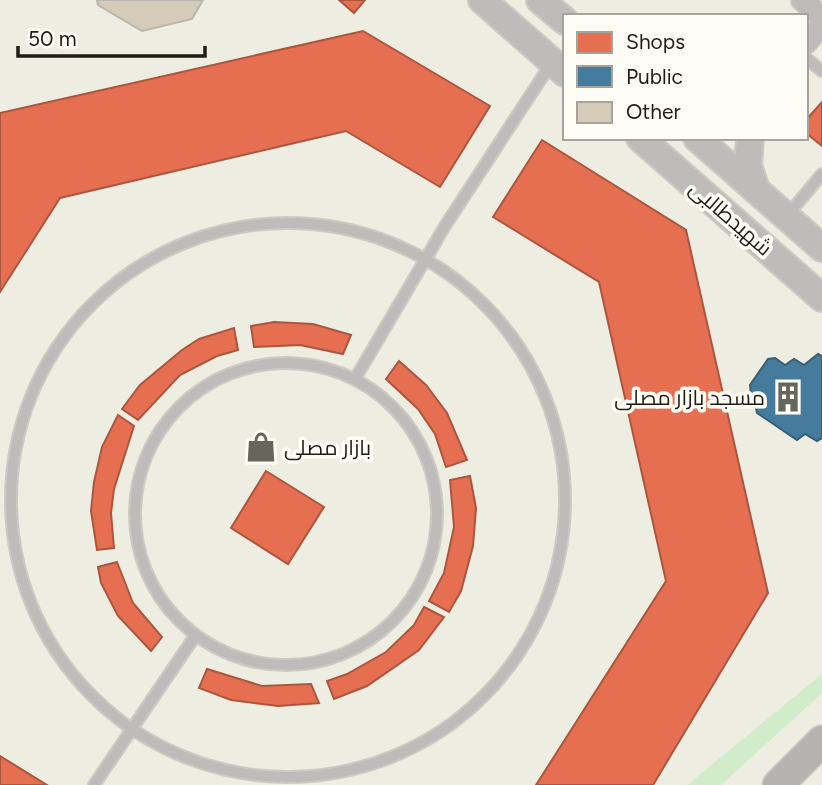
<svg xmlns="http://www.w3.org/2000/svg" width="822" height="785" font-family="Figtree,Cairo,sans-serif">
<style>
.green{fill:#d1ecc8}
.shops{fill:#e76f51;stroke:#ab563f;stroke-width:2}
.public{fill:#457b9d;stroke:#395f74;stroke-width:2}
.building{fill:#d4cbb8;stroke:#b9b6ae;stroke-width:2}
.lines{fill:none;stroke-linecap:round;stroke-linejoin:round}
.service-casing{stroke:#cccbc2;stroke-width:14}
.minor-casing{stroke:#cccbc2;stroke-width:24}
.tertiary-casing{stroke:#cccbc2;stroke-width:30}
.secondary-casing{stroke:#cccbc2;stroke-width:33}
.service{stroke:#bebcba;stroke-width:10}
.minor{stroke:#bebcba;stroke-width:21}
.tertiary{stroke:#bebcba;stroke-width:26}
.secondary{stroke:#b5b2b0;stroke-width:30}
.labels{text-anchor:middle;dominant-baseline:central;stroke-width:7;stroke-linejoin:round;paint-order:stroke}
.street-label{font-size:21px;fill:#1e1d16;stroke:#fefdf5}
.poi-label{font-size:21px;fill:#1e1d16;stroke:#fefdf5;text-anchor:end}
</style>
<rect width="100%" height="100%" fill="#eeede2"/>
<polygon class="green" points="822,674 822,693 721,785 687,785"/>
<g class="shops">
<polygon points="339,0 365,0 354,13"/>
<polygon points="363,31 490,106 440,187 346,131 60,198 0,292 0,113"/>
<polygon points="822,102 822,146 806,133 806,120"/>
<polygon points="542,140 686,230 768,593 653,785 536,785 666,581 599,282 493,217"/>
<polygon points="274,322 313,324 351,335 343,354 300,345 254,347 251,326"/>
<polygon points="234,328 238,350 217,356 180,375 138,420 122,409 140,385 182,350 199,339"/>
<polygon points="399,361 426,385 447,413 467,460 446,467 435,434 418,409 386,379"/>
<polygon points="118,415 134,426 114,489 111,513 114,548 97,550 91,511 94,482 102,447"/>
<polygon points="266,471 324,507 288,564 231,528"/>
<polygon points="470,476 476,508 473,546 461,591 449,612 429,601 444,573 454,527 450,480"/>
<polygon points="117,562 133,603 162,637 151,651 118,616 101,583 98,567"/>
<polygon points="424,607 444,617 419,650 367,686 334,699 327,681 347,674 386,652 414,625"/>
<polygon points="207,669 262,686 311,684 319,703 278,706 231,700 199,688"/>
<polygon points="0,756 47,785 0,785"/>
</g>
<polygon class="public" points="818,354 822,356 822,438 817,441 805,434 797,440 757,413 755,404 758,400 751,394 750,385 768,359 775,358 785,365 794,359 804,365"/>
<polygon class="building" points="97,0 203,0 192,19 142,31 98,5"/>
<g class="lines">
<g class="service-casing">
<g id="service">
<polyline points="806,58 822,71"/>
<polyline points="786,217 822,174"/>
<circle cx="288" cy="500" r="277"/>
<circle cx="286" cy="514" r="151"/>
<polyline points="355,379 445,226 552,62"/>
<polyline points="94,785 195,636"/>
</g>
</g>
<g class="minor-casing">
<g id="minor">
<polyline points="802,0 822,17"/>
<polyline points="806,43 822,25"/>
</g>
</g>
<g class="tertiary-casing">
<g id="tertiary">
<polyline points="482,0 565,73"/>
<polyline points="540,0 565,21"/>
<polyline points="640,138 822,298"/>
<polyline points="697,138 822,248"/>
<polyline points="750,138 748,165 756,190"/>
</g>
</g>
<g class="secondary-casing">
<polyline id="secondary" points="778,785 822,741"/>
</g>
<use href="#service" class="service"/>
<use href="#minor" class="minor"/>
<use href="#tertiary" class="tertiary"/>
<use href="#secondary" class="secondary"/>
</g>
<defs>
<g id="building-bare" transform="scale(2.415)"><path d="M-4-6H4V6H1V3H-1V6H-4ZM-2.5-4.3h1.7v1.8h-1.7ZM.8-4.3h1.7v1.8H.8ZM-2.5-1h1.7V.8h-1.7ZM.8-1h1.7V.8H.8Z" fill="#67665d" stroke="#fefdf5" stroke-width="2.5" paint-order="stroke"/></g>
<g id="shop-bare" transform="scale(2.415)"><path d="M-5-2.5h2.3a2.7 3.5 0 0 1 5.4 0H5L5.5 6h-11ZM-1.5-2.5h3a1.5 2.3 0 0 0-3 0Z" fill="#67665d" stroke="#fefdf5" stroke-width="2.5" paint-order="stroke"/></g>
</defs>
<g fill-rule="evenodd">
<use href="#building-bare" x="788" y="397"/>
<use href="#shop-bare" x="261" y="447"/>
</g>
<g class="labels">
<g class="street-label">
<text transform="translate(731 218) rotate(41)">شهیدطالبی</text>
</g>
<g class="poi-label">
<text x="765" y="397">مسجد بازار مصلی</text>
<text x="284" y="447" text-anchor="start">بازار مصلى</text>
</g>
</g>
<rect x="563" y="14" width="245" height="126" fill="#fefdf5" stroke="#a4a39c" stroke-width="2"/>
<rect x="577" y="32" width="35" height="21" fill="#e76f51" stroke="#a4a39c" stroke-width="2"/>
<text x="626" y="49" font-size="21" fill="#1e1d16">Shops</text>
<rect x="577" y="66" width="35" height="21" fill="#457b9d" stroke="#a4a39c" stroke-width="2"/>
<text x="626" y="84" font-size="21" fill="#1e1d16">Public</text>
<rect x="577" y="102" width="35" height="21" fill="#d4cbb8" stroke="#a4a39c" stroke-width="2"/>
<text x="626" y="119" font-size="21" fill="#1e1d16">Other</text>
<path d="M18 46v10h187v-10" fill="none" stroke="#1e1d16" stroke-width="3.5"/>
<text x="28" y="46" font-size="21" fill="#1e1d16" stroke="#fefdf5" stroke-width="5" paint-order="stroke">50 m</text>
</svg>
